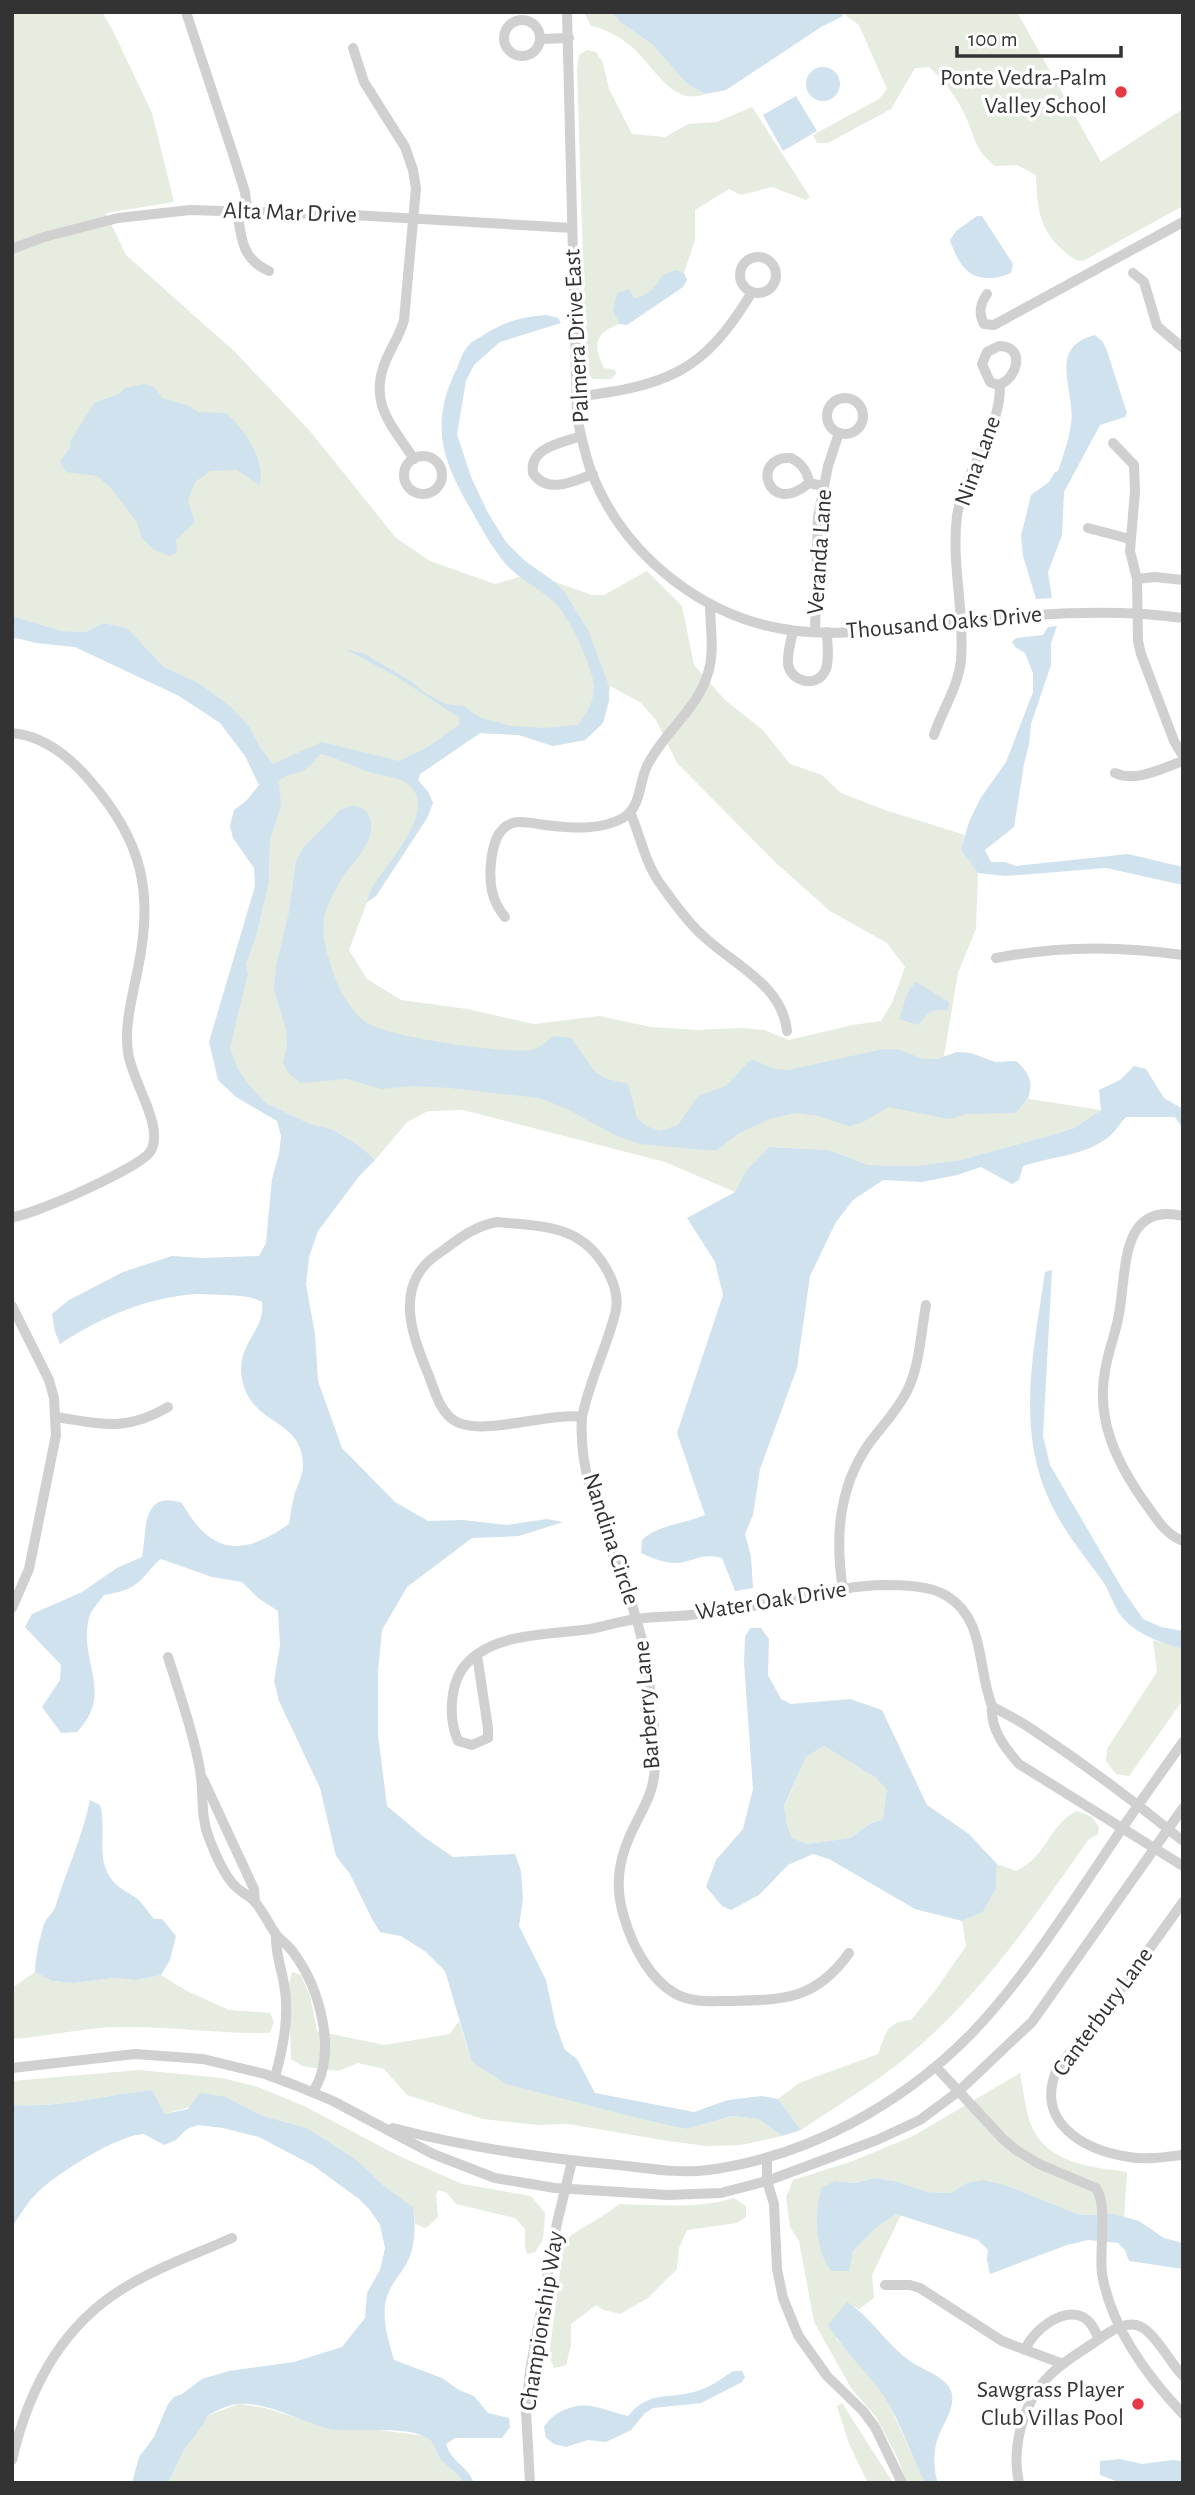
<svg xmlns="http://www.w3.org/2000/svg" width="1195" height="2495" font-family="'Alegreya Sans',sans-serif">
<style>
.green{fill:#e6ecdf;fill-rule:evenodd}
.water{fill:#cfe2ee;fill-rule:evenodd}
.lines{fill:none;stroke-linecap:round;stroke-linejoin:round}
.minor{stroke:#d0d0d0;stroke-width:10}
.poi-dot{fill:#e63946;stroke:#fff;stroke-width:2.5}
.labels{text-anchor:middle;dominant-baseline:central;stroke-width:7;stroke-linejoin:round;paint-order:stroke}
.poi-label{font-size:24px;fill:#333;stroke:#fff;text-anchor:end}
.street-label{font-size:24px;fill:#333;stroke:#fff}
</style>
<rect width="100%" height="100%" fill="#fff"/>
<g class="green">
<path d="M12,12H102L113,31L152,113L174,202L106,213L126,255L234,351L309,430L396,538L430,561L495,584L519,577L555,582L592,595H604L647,571L682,606L694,665L725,700L763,730L790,764L822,775L841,793L885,810L965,835L961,850L978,873L976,929L958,973L944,1056C973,1049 969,1059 993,1062C1000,1063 1009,1061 1016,1061C1029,1072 1031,1082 1029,1099L1101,1110L1074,1128L1052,1135L960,1160L916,1166L868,1165L829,1150L769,1147L746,1171L735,1192L665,1162L463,1110L428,1111L407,1122L375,1160L361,1147L332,1129L310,1124L266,1103L250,1086L238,1069L229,1048L240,1008L246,964L257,934L269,882L270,840L281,807L273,764L260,747L250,727L230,706L199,683L164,667L127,628L104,623L85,632L62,631L12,616ZM610,686L640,702L656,720L677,763L776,863L830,911L887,943L905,967L892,1003L881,1021L853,1025L789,1040L764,1030L741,1028L696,1030L651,1027L599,1016L534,1024L467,1009L401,1000L367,979L349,950L367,902L376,896L427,818L433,803L428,792L418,780L420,774L480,733L519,735L553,746L585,740L603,723Z"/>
<path d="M584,12H612L620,22L653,45L686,83L705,94C671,107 653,64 631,46C618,36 606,29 591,26Z"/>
<path d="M841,12H1017L1101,162L1183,109V206L1083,261C1074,261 1070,256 1064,251C1039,230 1037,207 1036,175L1017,165L995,166C974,149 976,139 965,115C956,96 944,81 929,67L915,68L891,109L828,143H817L813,135L879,99L887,89L859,25Z"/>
<path d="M587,50L596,52L603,63L609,89L632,134L665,137L688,124L717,122L752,107L810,197L806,200L772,187L741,195L729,189L695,210V240L684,273C657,266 663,288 644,297C640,298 636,297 632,298C626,301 619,307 613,311L619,324C594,333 593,346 604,368L615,370L616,374L611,379H593L588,374L586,353L577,69L579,55Z"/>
<polygon points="1153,1640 1183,1649 1183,1700 1129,1776 1116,1774 1106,1761 1107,1749 1157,1672"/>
<polygon points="824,1746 876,1778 888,1790 883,1819 868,1825 850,1838 807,1844 792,1838 787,1825 784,1807 806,1757"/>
<path d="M1077,1811L1092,1817L1099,1827L1098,1834L1088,1840C1032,1921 973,2006 894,2067C865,2089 832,2109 801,2130L778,2099L799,2083L878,2054C886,2033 886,2022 911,2020L935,1991L966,1946L962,1921L983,1912L996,1888L997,1864L1016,1871C1047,1857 1049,1824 1077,1811Z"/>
<path d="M35,1972L52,1981L73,1983L114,1978L136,1980L161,1975L185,1990L229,2010L270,2013L274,2022L270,2033C223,2034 177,2027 130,2027C90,2026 52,2036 12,2039V1988Z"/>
<polygon points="292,1972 301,1975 310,1996 317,2031 384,2045 450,2034 459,2021 472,2062 685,2129 733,2116 759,2119 782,2136 741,2145 707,2146 668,2141 568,2124 539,2125 483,2119 407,2095 384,2069 358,2063 338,2071 302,2066 291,2059 289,1984"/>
<path d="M139,2070L222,2078L258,2087L304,2106L397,2155L462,2184L531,2196L545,2213L543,2240L535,2252L527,2254L525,2247V2229L515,2218L456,2204L447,2193L439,2190L436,2194L438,2217L426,2228L415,2224L413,2207L383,2185L357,2160L307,2128L263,2116L226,2097L165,2114L152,2090C105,2095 60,2108 12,2105V2081Z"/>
<path d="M1020,2073C1023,2089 1025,2107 1030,2122C1044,2163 1090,2167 1127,2172L1124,2217L1114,2214L1080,2215L1008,2186L967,2183L951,2193L927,2192L895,2181L874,2178L855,2183L835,2181L848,2271L853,2251L878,2226L896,2214L901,2215L872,2275L874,2298L859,2309L846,2303L836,2339L870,2376L888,2402L925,2483H903L905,2478L897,2457L876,2417L851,2388L814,2322L799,2241L790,2227L786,2197L793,2180L853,2161L913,2136Z"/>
<path d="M734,2198L746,2206V2217L737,2223L687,2230L679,2248L677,2269L648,2298L620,2314L604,2310L596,2305L571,2324V2346L566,2365L554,2368L549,2356L564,2241C582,2226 602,2219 619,2204C656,2205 699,2209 734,2198Z"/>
<polygon points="842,2403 893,2483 868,2483 849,2444 837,2406"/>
<path d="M238,2404C284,2407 325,2436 372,2429L425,2436L433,2443L439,2458L456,2472L463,2483H168L184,2450L204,2424L207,2416Z"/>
</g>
<g class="water">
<polygon points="612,12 841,12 843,16 821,27 726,90 705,94 686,83 653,45 620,22"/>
<circle cx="823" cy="84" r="17"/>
<polygon points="796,96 817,131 783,151 763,115"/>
<path d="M977,216H982L1013,264L1011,273C977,287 960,272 950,240L956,231Z"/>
<path d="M675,270L684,273L687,280L683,287L627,325L619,324L613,311L617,293L629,289L634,298C648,297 656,286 663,275Z"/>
<path d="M546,315L558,318L561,323L500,342L474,365L466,381L457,434L471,477L488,513L506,542L525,561L555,582L565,593L588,630L609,686V701L603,723L585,740L553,746L519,735L480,733L420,774L418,780L428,792L433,803L427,818L376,896L367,902C370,885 381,875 391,861C403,843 430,809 412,788C403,776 380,776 366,771C351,765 337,758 321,754C316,758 312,764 307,768C299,775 287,772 279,781L281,807L270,840L269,882L257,934L246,964L248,974L230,1048L238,1069L250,1086L266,1103L310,1124L332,1129L361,1147L375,1160L360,1175L318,1231L309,1257L306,1284L315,1334L318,1381L342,1448L395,1502L428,1521L463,1520L507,1525L547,1519L563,1522L519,1536L472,1538L407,1587L382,1630L378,1671V1735L387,1806L424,1837L453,1857L515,1854L521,1871L523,1899L519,1926L546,1980L556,2026L565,2050L577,2059L595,2093L694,2112L728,2100L762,2096L778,2099L801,2130L782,2136L759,2119L732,2116L686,2129L642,2119L506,2084L472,2062L445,1971L426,1952L401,1936L380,1932L372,1919L350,1874L336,1856L320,1788L279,1701L274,1681L280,1645L278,1611L258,1598L242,1582L212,1577L161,1559C151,1566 146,1577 136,1584C127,1591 115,1593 104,1595C99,1602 91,1610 89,1618C78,1662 115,1692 77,1732L61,1733L42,1707L60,1680L61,1665L25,1627L32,1614L82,1592L117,1568L142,1557C147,1531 141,1489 182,1503C211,1555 242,1557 289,1524C291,1515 291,1506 294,1497C296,1487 303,1476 303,1466C303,1418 254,1427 243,1383C233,1344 266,1333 262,1302C248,1295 240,1296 225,1295C216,1295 207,1294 198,1294C150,1296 99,1318 60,1344L55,1332L52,1314L69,1300L123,1272L172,1256L203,1258L259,1256L266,1243L272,1179L279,1154L281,1136L277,1121L236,1097L218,1080L209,1042L255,886L254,868L233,838L230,826L234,810L246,801L259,785L245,756L220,723L179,696L75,647L36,643L12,637V616L62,631L85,632L104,623L127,628L164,667L199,683L230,706L250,727L260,747L273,764L322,742L399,761L426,748L459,725L460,718L394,675L345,649L365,654L412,682L425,693L446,704L464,706L481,718L512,726L544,728L578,725C586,714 594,702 594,687C593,668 570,619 557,605C541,588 519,580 504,562C491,546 480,526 470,508C441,458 430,423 457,368C460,361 463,350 469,345C472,341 478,339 482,336C503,322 521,317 546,315Z"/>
<path d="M1095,335L1103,342L1107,351L1127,413L1125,417L1100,425L1064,492L1062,535L1048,572L1052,598L1036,599L1023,556L1021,536L1031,495L1049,482L1055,472L1058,471C1063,456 1069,440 1071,424C1076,390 1046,347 1095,335Z"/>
<path d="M145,384L155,388L162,398L189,406L198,412L226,413C245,430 265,459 260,485L237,470L210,471L195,482L188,501L195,522L176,540L177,553L169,556L153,549L142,538L137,522L111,488L97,476L66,472L60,461L71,447L70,442L94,403L119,394L125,388Z"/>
<polygon points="1057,626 1051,643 1051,665 1031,724 1029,744 1024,764 1014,827 985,850 991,862 1005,862 1016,866 1128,854 1183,867 1183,885 1106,868 1005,876 978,873 961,850 969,822 980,799 1006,762 1033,692 1033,673 1025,653 1015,647 1012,642 1016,638 1043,635 1048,627"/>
<path d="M350,806C358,806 364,807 368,814C381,839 352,861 341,880C335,890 328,903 325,914C320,932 327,954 333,972C338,989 350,1009 364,1021C384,1037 504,1054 531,1050C540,1049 547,1041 553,1036L571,1038L595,1072L607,1079L628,1084L637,1118L646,1126L660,1131L678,1125L698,1096L726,1086L749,1061L753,1060L775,1069L788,1070L884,1049L900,1050L923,1059H938L957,1052L971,1053L995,1062L1016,1061C1038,1080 1033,1095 1015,1113L967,1114L949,1119L889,1107L861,1123L849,1126L818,1116L796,1113L772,1118L739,1133L717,1150H705L640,1144L615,1135L565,1108L540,1098L450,1088L413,1086L381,1089L347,1079L301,1083L290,1075L283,1063L287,1045L286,1029L274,990L276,966L289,912L296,861L303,848L340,810Z"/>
<path d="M916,982L949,1002L948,1011C931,1007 928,1013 918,1025L899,1019C906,1003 903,995 916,982Z"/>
<path d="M1134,1066L1146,1069L1164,1098L1183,1109V1129L1175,1117H1126C1121,1122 1117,1129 1112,1134C1088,1156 1052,1156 1023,1166L1019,1180L1012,1184L981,1167L957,1175L922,1182L883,1180L853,1200L836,1222L810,1276L797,1368L760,1469L753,1515L745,1534L751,1556L753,1588L735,1591L722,1558C699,1552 691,1564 673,1563C662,1562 651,1558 641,1553L642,1540C657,1525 684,1524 705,1515L677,1433L723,1295L715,1262L687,1218L735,1192L746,1171L769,1147L829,1150L868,1165L916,1166L960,1160L1052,1135L1074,1128L1101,1110L1099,1090L1120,1080Z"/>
<path d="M1052,1270L1043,1436L1050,1465L1123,1590L1143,1619L1161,1627L1183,1631V1649C1161,1643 1132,1633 1119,1613C1112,1602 1109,1590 1102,1580C1084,1556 1064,1531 1051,1504C1015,1430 1034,1349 1045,1272Z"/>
<path d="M750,1628H761L769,1639L768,1675L781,1699L791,1704L850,1699L882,1710L927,1805L969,1834L997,1864L996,1888L983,1912L962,1921L915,1909L829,1859L813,1854L788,1865L759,1895L731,1910L722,1906L706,1887L716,1860L743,1829L753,1789L744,1662L745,1637ZM824,1746L876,1778L887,1790L883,1819L868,1825L850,1838L807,1844L792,1838L787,1825L784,1806L806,1757Z"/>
<path d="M90,1800L100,1805C107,1828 96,1856 110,1877C116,1887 126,1891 136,1898C143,1903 148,1912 154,1919H162L176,1936L170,1960L161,1975L136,1980L114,1978L73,1983L52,1981L35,1972C35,1959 40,1937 44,1924C47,1917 54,1912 56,1905C66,1871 83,1836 90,1800Z"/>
<path d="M152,2090L165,2114L188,2109L200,2093L226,2097L263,2116L307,2128L357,2160L383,2185L413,2207C415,2224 416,2240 410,2256C403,2274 388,2284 385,2305C383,2324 389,2343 394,2360L442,2378L459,2390L474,2396L488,2413L509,2418L510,2427L502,2438H455L446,2444C452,2463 467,2465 474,2483H463C458,2472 449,2468 441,2460C435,2453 436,2443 427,2438C405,2425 357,2433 331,2429C301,2423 269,2401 237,2404C228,2405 215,2411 207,2416L204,2424L184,2450L168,2483H132L139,2457L154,2437L168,2404L174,2397L182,2394L202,2379L229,2371L294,2362L342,2347L365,2318L367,2293L380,2270L385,2248L380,2225L370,2210L359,2199L314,2166L259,2137L223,2128L198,2125L187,2129L176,2140L164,2145L144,2134C117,2135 54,2175 35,2195C26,2204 20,2216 12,2226V2105C60,2108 105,2095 152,2090Z"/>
<path d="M874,2178L895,2181L927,2192L951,2193L967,2183L983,2180L1008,2186L1080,2215L1114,2214L1139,2221L1164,2238L1183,2243V2269L1129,2261L1125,2250L1118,2243L1088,2240L1067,2245L990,2274L987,2260L988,2250L978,2240L896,2214L878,2226L853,2251L849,2271H831C814,2247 815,2216 821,2188L835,2181L855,2183Z"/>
<path d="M847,2302C871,2317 886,2344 910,2361C922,2370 949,2377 952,2394C955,2411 939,2429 936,2445C933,2456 934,2472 938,2483H925C912,2457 900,2421 885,2398C868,2372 844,2352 828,2325Z"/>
<path d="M733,2371H742L745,2377L742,2382L701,2403L653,2408L645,2413L631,2430L606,2442L588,2440L566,2447L554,2444L546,2438L544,2427C550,2418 554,2415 564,2410C588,2399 605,2411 628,2416C649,2391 666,2399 694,2392C709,2388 720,2380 733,2371Z"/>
<polygon points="1120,2459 1142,2464 1173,2460 1183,2461 1183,2483 1121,2483 1100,2475 1100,2461"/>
</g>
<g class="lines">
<g class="minor">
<polyline points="186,12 232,151 245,192 247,210"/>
<path d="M567,12L577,417C581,436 585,455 592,474C626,558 707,621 797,631C839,636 882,629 924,625C1010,617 1097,606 1183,618"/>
<circle cx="522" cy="38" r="18"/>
<polyline points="540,39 569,38"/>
<path d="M353,48L364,82L405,147L413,170L416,188L404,320C400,335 392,346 386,360C368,403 391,424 414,459"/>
<path d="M237,210C241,236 241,259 269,271"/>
<polyline points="12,249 44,237 118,218 190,210 353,215 572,228"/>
<circle cx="758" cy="275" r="18"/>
<polyline points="1133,273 1144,282 1157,326 1183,348"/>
<path d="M987,294C980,304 978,313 984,324L994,325L1183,222"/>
<path d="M999,346C1026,346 1018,379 998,385L990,382L982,364L987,352Z"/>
<path d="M576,397C666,385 703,374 752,292"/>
<circle cx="845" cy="416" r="18"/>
<path d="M581,436C562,443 529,447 533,473C547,495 574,481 593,474"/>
<polyline points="1113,443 1134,465 1135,491 1130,551 1137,579 1138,641 1141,654 1174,741 1183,756"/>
<circle cx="423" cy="475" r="19"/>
<path d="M809,483C808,472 801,463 791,458C750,455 767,519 809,483L823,486"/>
<polyline points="1088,528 1130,539"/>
<polyline points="1137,579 1155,577 1183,580"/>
<path d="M793,631C791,641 787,653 788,664C790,681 816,689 825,671C830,661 827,644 827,632"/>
<polyline points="815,632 818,517 828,466 839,433"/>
<path d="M12,733C44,736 71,758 91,782C142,841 154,892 138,968C133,995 124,1024 128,1052C131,1081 166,1127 150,1152C139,1168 34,1215 12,1217"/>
<path d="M934,735C942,710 958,688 961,660C965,612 951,564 957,516C964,470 1001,432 1000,385"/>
<path d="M1115,773C1136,783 1162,768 1183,761"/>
<path d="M630,812C640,835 645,862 659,882C671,899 685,919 700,933C731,964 782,983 787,1031"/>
<path d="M505,917C491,900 489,883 491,862C493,847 496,828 513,823C523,820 535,824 545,825C570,828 600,831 623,818C641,808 639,782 647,766C663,733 698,709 708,673C715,652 710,626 710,604"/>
<path d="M996,958C1056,946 1122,946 1183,955"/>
<path d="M1183,1216C1119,1201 1127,1273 1119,1314C1116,1333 1108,1351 1105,1371C1096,1419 1116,1461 1143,1500C1155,1516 1164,1534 1183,1541"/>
<path d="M497,1222C544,1227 583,1224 608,1272C615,1285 619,1300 615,1314C606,1349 589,1382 582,1417C547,1412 482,1437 455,1421C440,1412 435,1392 429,1376C415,1342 396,1297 425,1265C430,1259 438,1254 445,1249C462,1236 476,1226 497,1222Z"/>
<polyline points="12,1306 49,1380 54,1398 56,1435 29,1569 12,1608"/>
<path d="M56,1417C102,1424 126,1432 168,1407"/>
<path d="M582,1417C576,1503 634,1578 646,1661C651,1692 659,1754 653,1782C651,1796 643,1809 637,1821C620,1853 613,1882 624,1917C632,1945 650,1980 676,1994C693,2003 710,2001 728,2001C782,2000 815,2001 849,1953"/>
<path d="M843,1590C835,1539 838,1489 868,1445C881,1427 899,1409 908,1389C920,1364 921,1331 926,1305"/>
<path d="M477,1655L488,1728V1738L472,1745L458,1741C448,1718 449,1680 469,1661C499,1632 551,1635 590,1629C606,1626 621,1621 637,1619C655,1616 673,1617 690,1615C713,1612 736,1609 759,1605C798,1600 841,1586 880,1585C900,1585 930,1585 947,1596C986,1620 977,1669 992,1706"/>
<path d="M168,1657C180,1695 193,1732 200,1770C204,1793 200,1816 209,1838C215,1854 223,1873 234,1885C240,1892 249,1895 255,1902C263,1911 268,1923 275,1933C280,1940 288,1945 293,1952C320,1988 338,2053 313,2092"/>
<polyline points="203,1779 254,1889 255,1902"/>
<path d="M1183,1841C1134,1801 1083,1763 1030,1728C1018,1720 1005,1714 992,1706C990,1728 1004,1747 1019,1764L1183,1866"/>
<path d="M1183,1902L1117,1994L1057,2069C1034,2122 1083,2150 1129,2157C1147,2160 1165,2157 1183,2155"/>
<path d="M936,2067L1003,2139L1016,2150L1039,2164L1096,2188C1108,2205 1099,2250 1102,2274C1111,2327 1147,2376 1183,2414"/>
<polyline points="12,2068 135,2054 203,2059 265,2074 297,2086 333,2101 433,2154 495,2178 555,2188 668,2195 721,2193 767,2181 877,2140 920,2120 959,2091 1032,2022 1183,1808"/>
<path d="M275,2077C283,2048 290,2015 284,1984C281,1967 275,1952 276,1935"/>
<path d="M393,2128C469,2148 540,2158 618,2165C647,2168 679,2174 708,2170C807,2157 901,2105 971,2034C1021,1982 1061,1919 1101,1860C1127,1820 1155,1781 1183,1742"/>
<polyline points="767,2158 767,2181 774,2204 777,2269 783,2298 798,2335 827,2376 863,2411 875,2427 902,2483"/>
<polyline points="885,2285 910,2285 920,2288 1002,2341 1063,2364"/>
<path d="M1025,2350C1032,2331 1062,2307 1083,2317C1092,2322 1095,2331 1099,2339"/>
<path d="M12,2460C28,2391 61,2326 124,2288C158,2267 196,2254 232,2238"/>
<polyline points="530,2483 526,2411 530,2371 557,2223 572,2161"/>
<path d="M1019,2483C1011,2448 1023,2403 1048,2377C1061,2363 1077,2354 1092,2344C1103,2336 1121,2322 1136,2325C1153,2328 1170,2363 1183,2376"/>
</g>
</g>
<g class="poi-dot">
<circle cx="1121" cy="92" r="7"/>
<circle cx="1138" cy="2404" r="7"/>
</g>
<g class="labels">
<g class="poi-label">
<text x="1107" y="78">Ponte Vedra-Palm<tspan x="1107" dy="28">Valley School</tspan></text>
<text x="1124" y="2390">Sawgrass Player<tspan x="1124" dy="28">Club Villas Pool</tspan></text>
</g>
<g class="street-label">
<text transform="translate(290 213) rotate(2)">Alta Mar Drive</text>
<text transform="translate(577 336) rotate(-93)">Palmera Drive East</text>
<text transform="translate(978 461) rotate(-70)">Nina Lane</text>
<text transform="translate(820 552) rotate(-86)">Veranda Lane</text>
<text transform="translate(944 623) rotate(-5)">Thousand Oaks Drive</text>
<text transform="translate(611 1539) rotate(72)">Nandina Circle</text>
<text transform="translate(771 1601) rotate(-9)">Water Oak Drive</text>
<text transform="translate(647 1705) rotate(-95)">Barberry Lane</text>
<text transform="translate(1103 2012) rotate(-54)">Canterbury Lane</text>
<text transform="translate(542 2321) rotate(-81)">Championship Way</text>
</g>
</g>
<rect width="1195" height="2495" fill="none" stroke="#333333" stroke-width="28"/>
<path d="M957 46v10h164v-10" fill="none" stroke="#333333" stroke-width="3.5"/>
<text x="968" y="46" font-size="21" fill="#333333" stroke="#ffffff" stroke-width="5" paint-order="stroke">100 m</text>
</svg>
